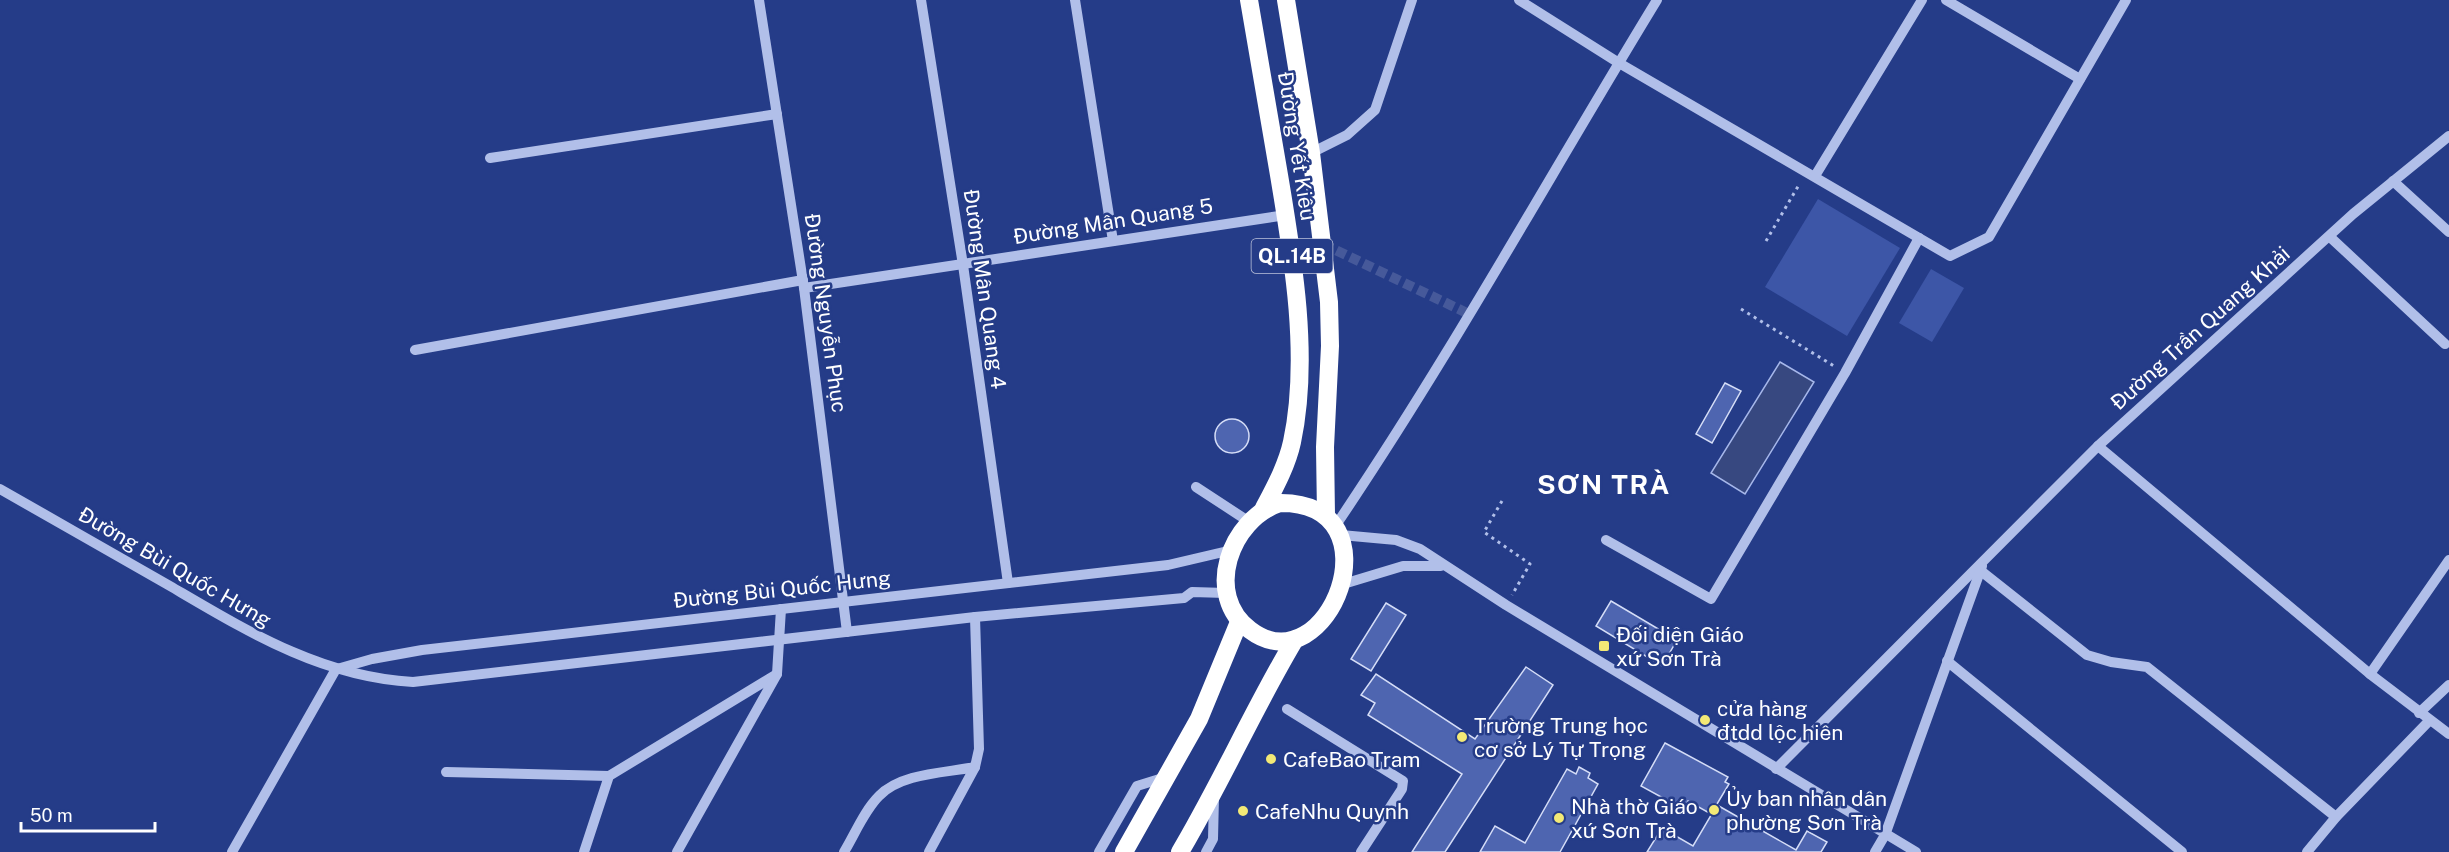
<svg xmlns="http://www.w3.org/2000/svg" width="2449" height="852" font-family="'Public Sans',sans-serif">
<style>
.green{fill:#3d56a7}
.water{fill:#374880;stroke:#a6b7ea;stroke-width:1.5}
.building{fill:#4e65b0;stroke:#d5ddf7;stroke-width:1.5}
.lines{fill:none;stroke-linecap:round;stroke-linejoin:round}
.minor-tunnel{stroke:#46599a;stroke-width:10;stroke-dasharray:10 5;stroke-linecap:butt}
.path{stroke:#b1bfe9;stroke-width:3;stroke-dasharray:3 4.5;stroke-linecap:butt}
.minor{stroke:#b1bfe9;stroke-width:10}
.highway{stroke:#fff;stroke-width:18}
.poi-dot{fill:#f3e976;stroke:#253c88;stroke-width:2}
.labels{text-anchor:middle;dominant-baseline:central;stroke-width:5;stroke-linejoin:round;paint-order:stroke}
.shield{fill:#253c88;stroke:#bec4db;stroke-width:1.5}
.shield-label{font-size:20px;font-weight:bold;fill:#fff}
.street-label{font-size:21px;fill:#fff;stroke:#253c88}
.poi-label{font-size:21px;fill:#fff;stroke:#253c88;text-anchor:start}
.district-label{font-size:27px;font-weight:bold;letter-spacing:1.5px;fill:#fff;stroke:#253c88}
</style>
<rect width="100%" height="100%" fill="#253c88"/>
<g class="green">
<polygon points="1818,199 1900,248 1847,336 1765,287"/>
<polygon points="1931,269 1964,288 1932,342 1899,323"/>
</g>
<polygon class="water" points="1780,362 1814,382 1745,494 1711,473"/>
<g class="building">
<polygon points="1725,383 1741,391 1712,443 1696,434"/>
<circle cx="1232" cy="436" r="17"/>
<polygon points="1611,601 1677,640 1662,666 1596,626"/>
<polygon points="1386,603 1406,615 1371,671 1351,659"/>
<polygon points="1526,667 1553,685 1445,852 1412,852 1462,774 1368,715 1375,703 1361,695 1376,674 1475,739"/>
<polygon points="1665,743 1728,777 1725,782 1729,784 1711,814 1688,801 1683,809 1641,786"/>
<polygon points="1579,767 1590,773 1588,778 1598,784 1560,852 1480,852 1495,826 1525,843 1567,769 1576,774"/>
<polygon points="1717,805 1796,850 1807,831 1827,842 1821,852 1647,852 1662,828 1693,846"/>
</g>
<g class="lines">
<polyline class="minor-tunnel" points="1323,244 1469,314"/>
<g class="path">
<polyline points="1766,241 1800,183"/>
<polyline points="1741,309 1834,366"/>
<polyline points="1502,501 1484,532 1530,564 1512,595"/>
</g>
<g class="minor">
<polyline points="759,0 804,288 847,632"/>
<polyline points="921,0 963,265 1008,583"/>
<polyline points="1075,0 1113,241"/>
<polyline points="1519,0 1619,63 1950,256 1989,237 2126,0"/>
<polyline points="1946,0 2080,79"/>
<polyline points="1311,153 1347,135 1375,110 1412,0"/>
<polyline points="490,158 777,114"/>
<polyline points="1815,176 1922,0"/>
<polyline points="2393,181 2449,232"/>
<polyline points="2330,237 2445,344"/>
<polyline points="804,288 1286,215"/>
<polyline points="415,350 803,280"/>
<polyline points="2098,446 2370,674 2449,734"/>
<polyline points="1196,487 1248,521"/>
<path d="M0,489C57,521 113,554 170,586C247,631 321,677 413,682L975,617L1184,598L1192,592L1226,593"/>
<path d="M1336,525C1451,355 1550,175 1657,0"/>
<polyline points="1341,535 1396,540 1420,549 1506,605 1916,852"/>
<polyline points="1606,540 1711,599 1845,373 1919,238"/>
<polyline points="1981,571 2087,655 2111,662 2147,667 2336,817"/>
<polyline points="1340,585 1403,566 1441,566"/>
<polyline points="1947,661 2182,852"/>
<polyline points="337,669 372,659 422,650 1168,565 1232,550"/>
<polyline points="2370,674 2449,560"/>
<polyline points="1287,709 1403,781 1402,789 1361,852"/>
<polyline points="2419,713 2449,685"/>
<polyline points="1776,769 2098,446 2353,214 2449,136"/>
<polyline points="446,772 609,776"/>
<polyline points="232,852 336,669"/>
<polyline points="584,852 609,776 777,674"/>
<polyline points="677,852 777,674 781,609"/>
<path d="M844,852C855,834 864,811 879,796C901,773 945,773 975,767"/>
<polyline points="929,852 975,767 979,749 975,617"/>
<polyline points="1099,852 1137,786 1166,777"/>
<polyline points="1206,852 1213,839 1214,797"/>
<polyline points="1875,852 1885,835 1982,566"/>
<polyline points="2307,852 2336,817 2429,721"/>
</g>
<g class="highway">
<path d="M1249,0C1259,58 1269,117 1279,175C1293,258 1310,358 1292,442C1287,465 1275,487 1264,508"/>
<polyline points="1286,0 1311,153 1329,302 1330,346 1325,447 1326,515"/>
<path d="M1280,503C1401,502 1328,689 1250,630C1203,595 1230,519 1280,503Z"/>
<polyline points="1124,852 1199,719 1239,622"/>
<path d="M1180,852C1221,783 1253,710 1294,641"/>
</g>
</g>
<g class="poi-dot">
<rect x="1598" y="640" width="12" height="12" rx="3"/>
<circle cx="1705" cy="720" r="6"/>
<circle cx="1462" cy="737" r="6"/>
<circle cx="1271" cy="759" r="6"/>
<circle cx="1714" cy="810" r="6"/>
<circle cx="1243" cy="811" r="6"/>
<circle cx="1559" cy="818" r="6"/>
</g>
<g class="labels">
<rect class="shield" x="1251.5" y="239" width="81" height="34" rx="4.5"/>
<g class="shield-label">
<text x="1292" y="256">QL.14B</text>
</g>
<g class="street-label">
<text transform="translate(1297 146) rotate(81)">Đường Yết Kiêu</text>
<text transform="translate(1113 221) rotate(-9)">Đường Mân Quang 5</text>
<text transform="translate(985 289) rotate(82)">Đường Mân Quang 4</text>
<text transform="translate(826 313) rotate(82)">Đường Nguyễn Phục</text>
<text transform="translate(2200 328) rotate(-42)">Đường Trần Quang Khải</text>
<text transform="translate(175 567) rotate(30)">Đường Bùi Quốc Hưng</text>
<text transform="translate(782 589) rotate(-6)">Đường Bùi Quốc Hưng</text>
</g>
<g class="poi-label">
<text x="1616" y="634">Đối diện Giáo<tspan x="1616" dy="24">xứ Sơn Trà</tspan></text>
<text x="1717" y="708">cửa hàng<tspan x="1717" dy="24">đtdd lộc hiên</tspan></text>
<text x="1474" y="725">Trường Trung học<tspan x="1474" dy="24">cơ sở Lý Tự Trọng</tspan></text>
<text x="1283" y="759">CafeBao Tram</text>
<text x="1726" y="798">Ủy ban nhân dân<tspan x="1726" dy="24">phường Sơn Trà</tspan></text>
<text x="1571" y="806">Nhà thờ Giáo<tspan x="1571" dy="24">xứ Sơn Trà</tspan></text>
<text x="1255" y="811">CafeNhu Quynh</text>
</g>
<g class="district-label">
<text x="1604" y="484">SƠN TRÀ</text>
</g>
</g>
<path d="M21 822v9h134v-9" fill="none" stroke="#ffffff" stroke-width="3"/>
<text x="30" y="822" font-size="18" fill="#ffffff" stroke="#253c88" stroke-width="4.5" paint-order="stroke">50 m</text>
</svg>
